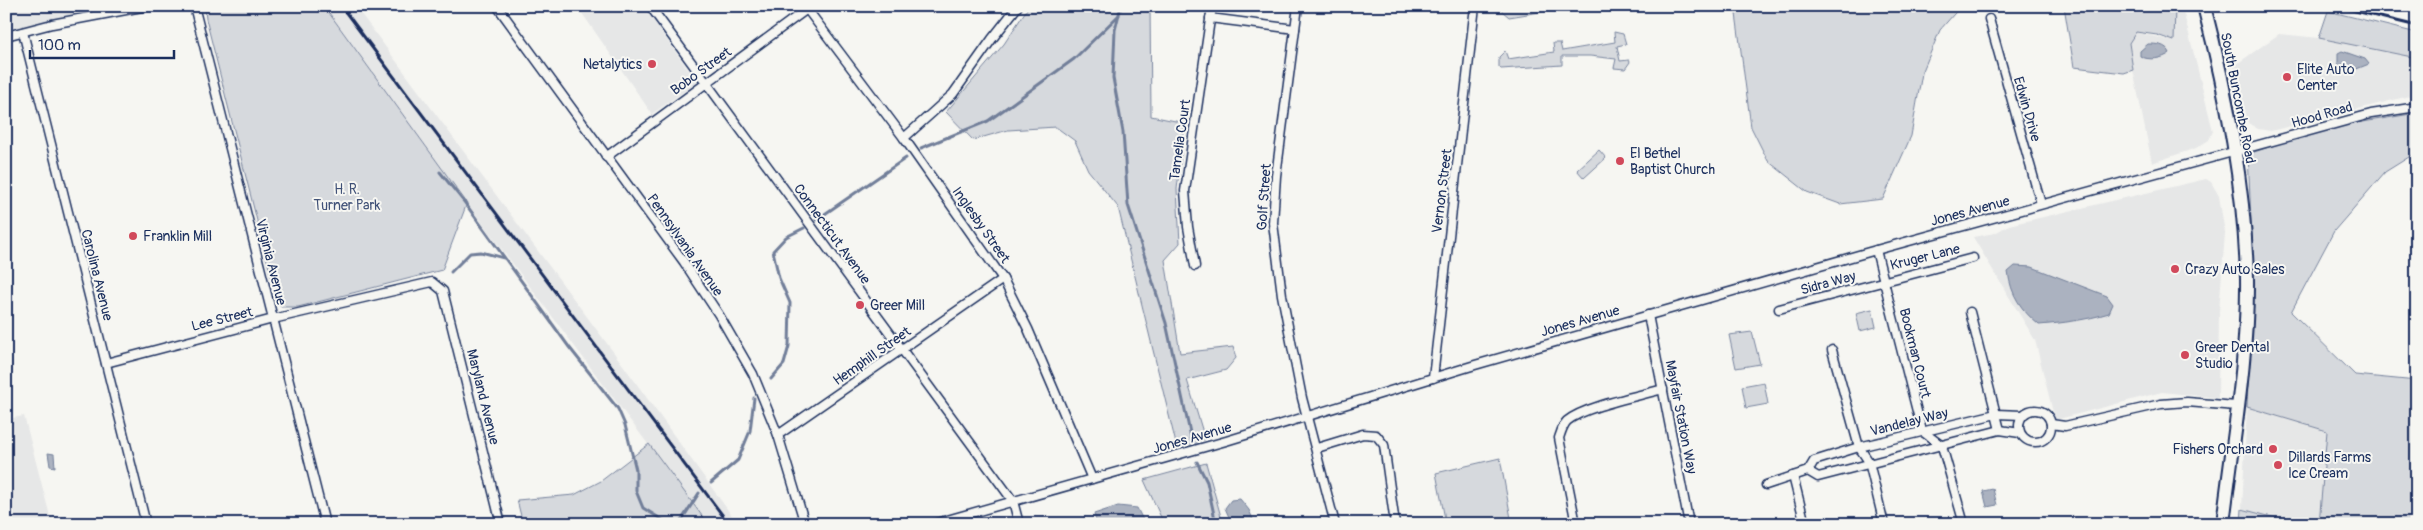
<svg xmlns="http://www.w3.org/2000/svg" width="2423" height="530" font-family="Pangolin,sans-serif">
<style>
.built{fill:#e6e7e7}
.green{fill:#d6d9dd;stroke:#78849e}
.water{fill:#abb2c0;stroke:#717e99}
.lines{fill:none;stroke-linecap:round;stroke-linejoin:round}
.stream{stroke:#717e99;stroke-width:3}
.minor-casing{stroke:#1b2f5e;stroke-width:11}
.primary-casing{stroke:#1b2f5e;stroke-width:16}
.minor{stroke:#f6f6f2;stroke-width:8}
.primary{stroke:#f6f6f2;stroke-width:12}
.rail{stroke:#1b2f5e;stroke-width:3}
.poi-dot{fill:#d1495b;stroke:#f6f6f2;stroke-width:2}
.labels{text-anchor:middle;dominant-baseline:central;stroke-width:4;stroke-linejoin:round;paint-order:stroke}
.poi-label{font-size:14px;fill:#1b2f5e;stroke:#f6f6f2;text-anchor:start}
.street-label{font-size:14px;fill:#1b2f5e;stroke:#f6f6f2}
.park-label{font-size:14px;fill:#405177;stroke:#f6f6f2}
</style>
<rect width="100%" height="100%" fill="#f6f6f2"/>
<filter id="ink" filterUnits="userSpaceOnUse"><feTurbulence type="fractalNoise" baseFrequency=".02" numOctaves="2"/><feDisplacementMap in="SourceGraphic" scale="10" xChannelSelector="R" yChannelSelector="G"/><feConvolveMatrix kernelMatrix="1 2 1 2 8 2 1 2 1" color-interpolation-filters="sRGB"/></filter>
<g filter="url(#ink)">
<g class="built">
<polygon points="6,6 100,6 11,31"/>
<polygon points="324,6 355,6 623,365 738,524 708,524 467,203"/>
<polygon points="577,6 643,6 697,82 652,114"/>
<polygon points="2175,6 2182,6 2213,131 2209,140 2196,148 2152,163 2133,70 2129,43 2136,32 2173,41"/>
<polygon points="2279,34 2319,38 2417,58 2417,94 2271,131 2258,129 2248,123 2234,66"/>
<polygon points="2206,179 2211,182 2219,196 2225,233 2219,312 2218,398 2162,392 2055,420 2035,340 1973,237 1995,233 2009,225"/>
<polygon points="2247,407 2327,431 2319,524 2298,524 2242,509"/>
<polygon points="24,416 52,524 6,524 6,419"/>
</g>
<g class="green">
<polygon points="209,6 324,6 467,203 442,270 298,307 281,307 275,292 206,19 205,10"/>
<polygon points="1029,6 1150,6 1151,116 1185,123 1177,189 1180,243 1165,260 1180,353 1233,347 1236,358 1226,370 1187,380 1205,439 1178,452 1118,207 1088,170 1075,141 1056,127 1008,130 973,140 946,112 1004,44"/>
<polygon points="1502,6 1577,6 1509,17 1502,11"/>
<polygon points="1735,6 1961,6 1940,30 1922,73 1911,136 1883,199 1840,204 1807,192 1768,161 1751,127"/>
<polygon points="2064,6 2175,6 2174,41 2157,35 2136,32 2129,43 2133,70 2124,73 2074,67"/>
<polygon points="2328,11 2417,33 2417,58 2319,38"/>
<polygon points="1614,32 1623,34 1626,44 1617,46 1620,61 1629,60 1630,62 1625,69 1614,68 1616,59 1590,56 1562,56 1562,65 1501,69 1499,67 1499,57 1505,51 1508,59 1554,52 1553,43 1560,43 1562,51 1615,42"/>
<polygon points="2417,113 2417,152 2385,172 2334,231 2291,312 2355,375 2417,381 2417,524 2319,524 2327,431 2247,407 2253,263 2248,154 2327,128"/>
<polygon points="1599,150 1606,158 1584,178 1577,170"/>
<polygon points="1872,309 1876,327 1860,331 1856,313"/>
<polygon points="1752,332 1760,364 1736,368 1729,335"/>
<polygon points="1764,382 1768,404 1746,408 1742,386"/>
<polygon points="649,444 708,524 523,524 517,500 574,495 601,481"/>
<polygon points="1500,458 1512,524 1446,524 1436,473"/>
<polygon points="1206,463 1223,524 1164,524 1144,480"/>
<polygon points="2242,509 2298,524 2241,524"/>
</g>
<g class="water">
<path d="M2148,44C2156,44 2166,44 2170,53C2163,59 2148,61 2140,56V51Z"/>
<polygon points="2342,51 2365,59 2369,64 2344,74 2338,66 2338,53"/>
<path d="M2015,266L2032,267L2107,296L2113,304L2109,313C2086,320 2063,323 2039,325C2021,310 2011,295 2008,272Z"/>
<polygon points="48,453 54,454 55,467 50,466"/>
<polygon points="1993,489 1997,505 1987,507 1983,491"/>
<polygon points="1240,499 1249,510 1255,524 1232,524 1225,508 1231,500"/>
<polygon points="1118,506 1137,508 1145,524 1097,524 1094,514"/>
</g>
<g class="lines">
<g class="stream">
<polyline points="1121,6 1115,30 1113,78 1123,132 1128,205 1166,323 1192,442"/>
<polyline points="921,148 988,121 1074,59 1119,15"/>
<polyline points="440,172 465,203 569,347 618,409 625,425 636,470 636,491 643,508 669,524"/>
<polyline points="816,220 906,158"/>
<polyline points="451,272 470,253 481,252 504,258"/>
<polyline points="771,379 784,364 789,346 790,303 779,278 773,251 786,237 804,228"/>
<polyline points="1197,462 1207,482 1216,524"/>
<polyline points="711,483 738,460 750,431 754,398"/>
<polyline points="679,524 699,493"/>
</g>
<g class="minor-casing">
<g id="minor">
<polyline points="194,6 325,524"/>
<polyline points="497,6 684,262 719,315 753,374 778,435 805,524"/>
<polyline points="650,6 1013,501 1019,524"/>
<polyline points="1298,6 1276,176 1273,223 1282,295 1302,398 1335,524"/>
<polyline points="807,9 904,138 1003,279 1028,329 1092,479"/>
<polyline points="1210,18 1295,29"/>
<polyline points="1989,19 2041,204"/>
<polyline points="23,32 146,524"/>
<polyline points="6,36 52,24 147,6"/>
<polyline points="904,138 953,94 992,39 1018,6"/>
<polyline points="606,157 811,6"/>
<polyline points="1876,250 1922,431 1942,446 1964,524"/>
<polyline points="1195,266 1188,227 1185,191 1212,6"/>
<polyline points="1779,309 1973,258"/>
<polyline points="1970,312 2000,430"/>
<polyline points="1648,315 1689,524"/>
<polyline points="1832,350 1859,447 1869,462 1884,524"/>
<polyline points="106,363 273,319 432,282 443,291 501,524"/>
<polyline points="1433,378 1475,6"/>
<circle cx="2035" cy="426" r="16"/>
<polyline points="2051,424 2065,426 2161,404 2187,402 2236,406"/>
<polyline points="778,435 1003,279"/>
<polyline points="1317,448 1363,434 1376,435 1384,445 1395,524"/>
<polyline points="1808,471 1818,477 2000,430 2020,433"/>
<polyline points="1793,476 1805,524"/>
<polyline points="1766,485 1808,471 1814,461 1859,447 1996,414 2022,415"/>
<polyline points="933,524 1226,441 1475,365 1869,252 2371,114 2417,107"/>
<path d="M1576,524L1559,438C1561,432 1563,425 1567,421C1585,406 1639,396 1663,389"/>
</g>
</g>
<g class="primary-casing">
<path id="primary" d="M2204,6C2227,95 2245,187 2247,279C2248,357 2232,446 2223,524"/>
</g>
<use href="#minor" class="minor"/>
<use href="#primary" class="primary"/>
<g class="rail">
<polyline points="341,6 729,524"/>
<polyline points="2335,6 2417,26"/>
</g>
</g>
</g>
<g class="poi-dot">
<circle cx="652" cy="64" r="5"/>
<circle cx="2287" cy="77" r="5"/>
<circle cx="1620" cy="161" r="5"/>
<circle cx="133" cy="236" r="5"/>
<circle cx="2175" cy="269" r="5"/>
<circle cx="860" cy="305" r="5"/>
<circle cx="2185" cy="355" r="5"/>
<circle cx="2273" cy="449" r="5"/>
<circle cx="2278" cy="465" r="5"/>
</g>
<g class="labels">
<g class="poi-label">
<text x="642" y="64" text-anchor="end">Netalytics</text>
<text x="2297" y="69">Elite Auto<tspan x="2297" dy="16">Center</tspan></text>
<text x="1630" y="153">El Bethel<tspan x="1630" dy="16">Baptist Church</tspan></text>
<text x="143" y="236">Franklin Mill</text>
<text x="2185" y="269">Crazy Auto Sales</text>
<text x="870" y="305">Greer Mill</text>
<text x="2195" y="347">Greer Dental<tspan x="2195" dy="16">Studio</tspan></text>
<text x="2263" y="449" text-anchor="end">Fishers Orchard</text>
<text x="2288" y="457">Dillards Farms<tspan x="2288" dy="16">Ice Cream</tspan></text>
</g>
<g class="street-label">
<text transform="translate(701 71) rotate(-36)">Bobo Street</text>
<text transform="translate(2238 98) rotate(79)">South Buncombe Road</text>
<text transform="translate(2027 109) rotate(74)">Edwin Drive</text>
<text transform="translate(2322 115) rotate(-16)">Hood Road</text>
<text transform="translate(1180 140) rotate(-82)">Tamelia Court</text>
<text transform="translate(1442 191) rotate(-83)">Vernon Street</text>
<text transform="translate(1264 197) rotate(-86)">Golf Street</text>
<text transform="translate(1970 211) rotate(-15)">Jones Avenue</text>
<text transform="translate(981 225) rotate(55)">Inglesby Street</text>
<text transform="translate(832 234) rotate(54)">Connecticut Avenue</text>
<text transform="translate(685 245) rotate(55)">Pennsylvania Avenue</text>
<text transform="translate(1925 257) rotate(-14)">Kruger Lane</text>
<text transform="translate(271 262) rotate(76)">Virginia Avenue</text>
<text transform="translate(97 275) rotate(76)">Carolina Avenue</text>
<text transform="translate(1828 283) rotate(-15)">Sidra Way</text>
<text transform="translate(222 319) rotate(-14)">Lee Street</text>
<text transform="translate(1580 321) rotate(-16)">Jones Avenue</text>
<text transform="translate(1915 353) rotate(76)">Bookman Court</text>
<text transform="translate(872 356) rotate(-35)">Hemphill Street</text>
<text transform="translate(483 397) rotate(76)">Maryland Avenue</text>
<text transform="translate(1681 417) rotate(79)">Mayfair Station Way</text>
<text transform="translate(1909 422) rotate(-14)">Vandelay Way</text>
<text transform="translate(1192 438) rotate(-16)">Jones Avenue</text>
</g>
<g class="park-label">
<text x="347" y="189">H. R.<tspan x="347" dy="16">Turner Park</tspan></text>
</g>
</g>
<rect width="2423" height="530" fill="none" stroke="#f6f6f2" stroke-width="25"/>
<rect x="12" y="12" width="2398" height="505" fill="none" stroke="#1b2f5e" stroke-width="2" filter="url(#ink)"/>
<path d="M30 50v8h144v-8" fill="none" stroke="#1b2f5e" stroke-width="2.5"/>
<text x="38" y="50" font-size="15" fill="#1b2f5e" stroke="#f6f6f2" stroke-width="4" paint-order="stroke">100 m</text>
</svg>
